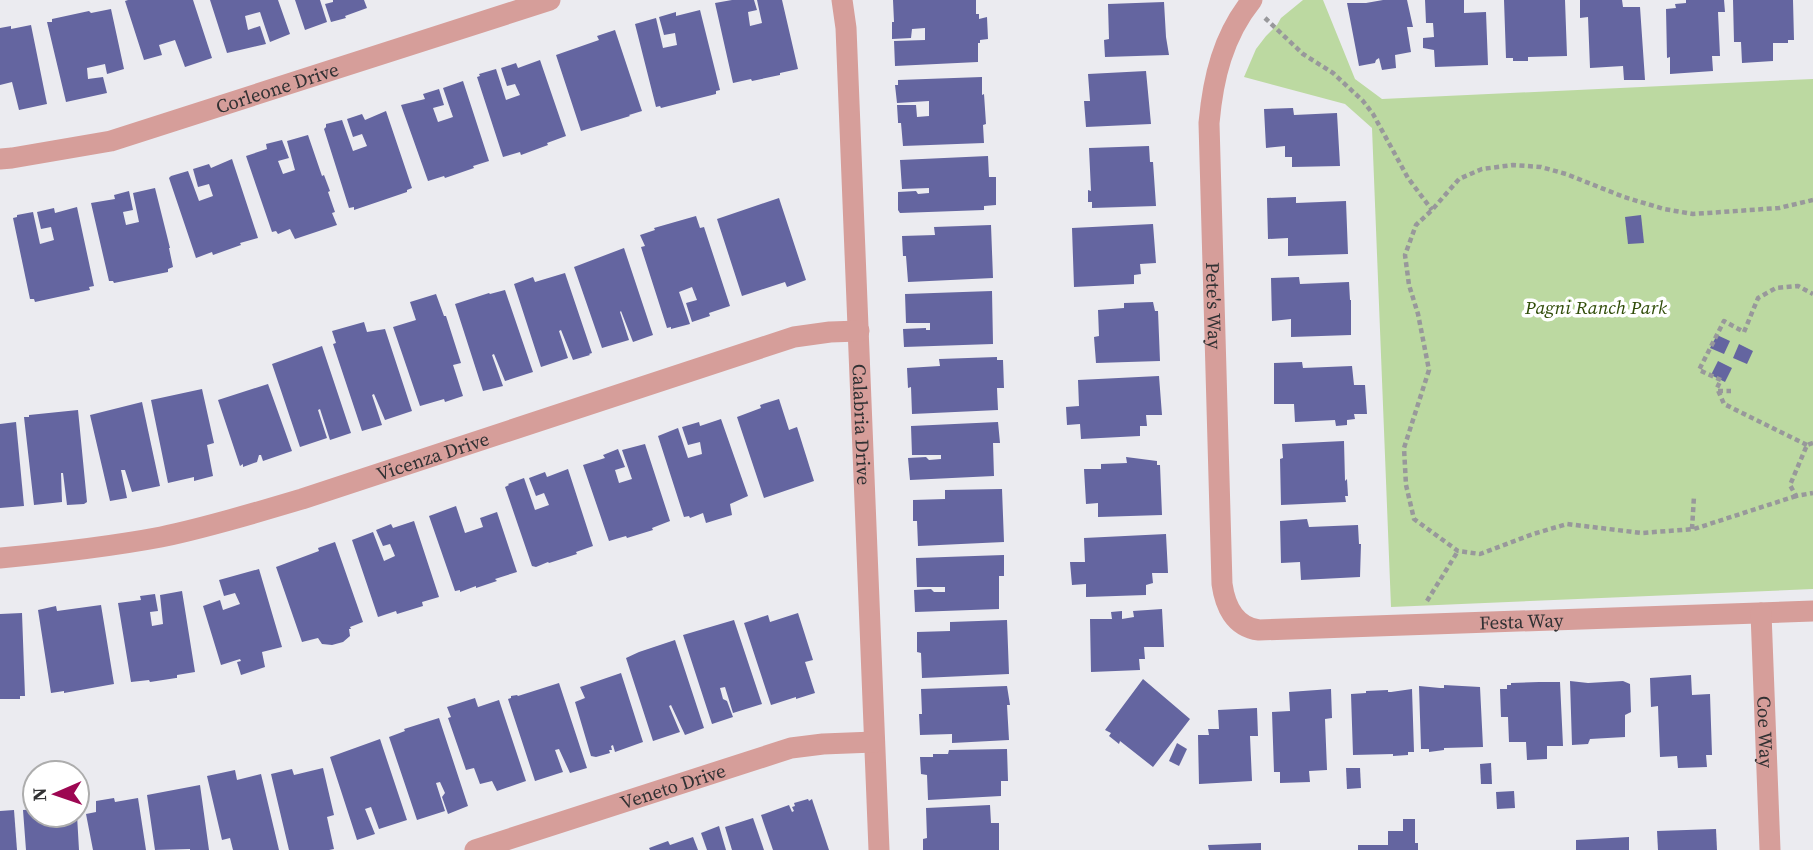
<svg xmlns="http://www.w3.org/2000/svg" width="1813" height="850" font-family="'Source Serif 4',serif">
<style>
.green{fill:#bcd9a1}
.building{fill:#6465a0}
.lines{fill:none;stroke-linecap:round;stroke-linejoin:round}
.path{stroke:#98989b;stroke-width:4.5;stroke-dasharray:5 3.5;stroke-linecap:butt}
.minor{stroke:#d69e9a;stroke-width:21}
.labels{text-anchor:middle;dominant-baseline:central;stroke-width:7;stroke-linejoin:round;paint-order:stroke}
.street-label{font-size:19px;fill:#313133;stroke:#fff}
.park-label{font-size:19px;font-style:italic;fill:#304c08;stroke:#fff}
</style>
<rect width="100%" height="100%" fill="#ebebf0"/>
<polygon class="green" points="1303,0 1323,0 1355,79 1382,99 1813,79 1813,589 1391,607 1372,128 1345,104 1244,77 1256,49 1266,36 1277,25 1281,18"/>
<g class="building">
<polygon points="128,0 193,0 212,58 185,67 175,40 159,45 162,55 144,60 125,1"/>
<polygon points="210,0 278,0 290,34 270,42 260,12 245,16 248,30 260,26 266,44 227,53"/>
<polygon points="295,0 320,0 327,22 305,30"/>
<polygon points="333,0 364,0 367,8 345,16 346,18 331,22 325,4 333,2"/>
<polygon points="732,0 754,0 757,10 748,12 750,26 762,23 757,0 782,0 798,69 780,73 780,75 752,81 751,79 733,83 715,3"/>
<polygon points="893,0 976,0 976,14 979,14 979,19 987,17 988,39 980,40 980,43 978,43 978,62 895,66 894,41 925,40 925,28 912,29 911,38 892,39 892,22 894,22"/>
<polygon points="1383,0 1407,0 1413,27 1407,27 1411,52 1395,55 1396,68 1382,70 1379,58 1376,60 1375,63 1359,66 1347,3 1366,3"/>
<polygon points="1425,0 1464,0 1464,13 1486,12 1488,65 1435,67 1434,50 1423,48 1423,38 1434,37 1433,23 1426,23"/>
<polygon points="1504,0 1565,0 1567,56 1528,57 1528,61 1513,61 1513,58 1506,58"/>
<polygon points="1580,0 1622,0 1623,7 1640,7 1645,80 1624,80 1623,66 1590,68 1588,17 1580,18"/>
<polygon points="1686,0 1724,0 1725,12 1718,12 1720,56 1712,56 1713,71 1670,74 1670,57 1667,58 1666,9 1676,8 1675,4 1686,3"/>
<polygon points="1733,0 1793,0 1794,40 1788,40 1788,43 1773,43 1773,61 1742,63 1741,42 1734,42"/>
<polygon points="1164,2 1166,37 1169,55 1105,57 1104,40 1109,39 1108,4"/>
<polygon points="111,9 124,69 107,74 105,64 87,68 88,79 103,77 107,93 66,102 47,22 52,22 52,19 89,11 91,13"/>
<polygon points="700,10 720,90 716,91 716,94 704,97 661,108 660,106 656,107 635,24 656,18 663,48 677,45 675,33 664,35 659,17 676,12 676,16"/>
<polygon points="31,25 47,104 19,110 12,82 0,85 0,28 11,26 11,29"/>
<polygon points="615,30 642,111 629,115 630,116 581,131 556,55 599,40 597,36"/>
<polygon points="540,60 566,136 547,143 548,145 521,155 520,152 503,157 477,77 480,76 479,74 496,69 506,100 520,95 515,84 507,86 501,68 516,63 518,68"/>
<polygon points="1146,71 1151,124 1086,127 1084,101 1090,101 1088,74"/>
<polygon points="982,77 982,95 984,94 986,124 983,125 984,143 903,146 901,123 898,123 898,121 897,105 916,105 917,117 929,116 929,101 897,103 895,85 898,85 898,80"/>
<polygon points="463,81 489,161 473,166 474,168 445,178 444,176 428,181 401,105 425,99 423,94 439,89 444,105 433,108 438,122 453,117 443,88"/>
<polygon points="1293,108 1294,115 1337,113 1340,166 1292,167 1292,157 1285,157 1285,146 1266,148 1264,109"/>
<polygon points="386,111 412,188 407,190 407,192 354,210 354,207 349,208 324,129 326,127 326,124 342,120 353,151 367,146 362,134 353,137 347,119 362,114 365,120"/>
<polygon points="308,135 322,176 324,175 330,191 328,192 335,212 332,213 337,225 295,239 290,229 278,234 276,231 272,232 246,156 267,149 266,144 282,140 289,158 278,161 283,174 295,170 287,141"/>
<polygon points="1149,146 1150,162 1153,162 1156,206 1092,208 1092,202 1088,202 1088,190 1091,191 1089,148"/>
<polygon points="988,156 989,177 996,177 996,205 984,206 984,210 900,213 898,210 898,192 916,191 918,194 929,193 929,188 902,189 900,160"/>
<polygon points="232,159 258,238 240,243 241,245 213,255 212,252 196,258 169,178 171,176 188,171 199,201 213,196 209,184 198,187 193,169 209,164 211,168"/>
<polygon points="155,188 170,248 169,248 173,267 168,269 168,272 114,283 113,281 109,281 91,203 115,199 114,195 129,191 133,210 123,212 126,225 139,222 133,193"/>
<polygon points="1296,197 1296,203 1346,201 1348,254 1288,256 1288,238 1268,239 1267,198"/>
<polygon points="779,198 806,280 787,287 785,282 742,296 717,219"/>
<polygon points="77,207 94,286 89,287 90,290 35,302 34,299 30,299 13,218 17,217 17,215 33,212 40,244 54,240 51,227 41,229 37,212 54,208 55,213"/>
<polygon points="1641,215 1644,243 1628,244 1625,217"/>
<polygon points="696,216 700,228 704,227 730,306 709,313 710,316 692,322 686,303 697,300 692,287 679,292 690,324 671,329 671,327 667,328 641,247 645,246 640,235 655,230 654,228"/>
<polygon points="1153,224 1156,263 1140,264 1141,274 1134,275 1134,284 1074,287 1072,228"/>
<polygon points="991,225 993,278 908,282 906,256 903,256 902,236 935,235 934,227"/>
<polygon points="624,248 653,335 633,342 621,311 620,312 629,340 602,348 574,267"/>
<polygon points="565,273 592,353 589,354 590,355 573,360 561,330 559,331 568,358 541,367 514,284 533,277 535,282"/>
<polygon points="1299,277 1300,284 1349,282 1350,300 1351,300 1351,335 1291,337 1291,319 1272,321 1271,278"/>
<polygon points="505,290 533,372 505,381 494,354 492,355 503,386 483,391 455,304 489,293 490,294"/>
<polygon points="992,291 993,344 904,347 903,329 926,328 926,330 930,330 930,323 906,323 905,294"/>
<polygon points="436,294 444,316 446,316 461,363 453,365 463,396 445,402 444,399 420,406 393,327 416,320 410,302"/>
<polygon points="1153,302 1155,311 1158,311 1160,361 1096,363 1094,337 1099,336 1098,310 1124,308 1124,303"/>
<polygon points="364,322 367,332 385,329 412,411 385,420 374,394 372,395 382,425 362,431 333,344 336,343 332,331"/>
<polygon points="1717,335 1730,341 1724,354 1710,348"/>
<polygon points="1739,344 1753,351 1747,364 1733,358"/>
<polygon points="322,346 351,433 330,440 320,409 318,410 327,438 300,447 272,364"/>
<polygon points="997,357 997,360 1003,360 1004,388 997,388 998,410 912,414 911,387 908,388 907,368 940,366 939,359"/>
<polygon points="1718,361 1732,368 1725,382 1711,375"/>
<polygon points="1302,362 1303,368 1352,366 1354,385 1365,385 1367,414 1354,414 1355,419 1347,420 1347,425 1336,426 1335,420 1295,422 1294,404 1274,404 1274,363"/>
<polygon points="1159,376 1162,415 1146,415 1147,426 1140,426 1140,436 1081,439 1080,424 1067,425 1066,407 1079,406 1078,380"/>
<polygon points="268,384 292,451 263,461 261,455 259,455 257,462 243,467 243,464 240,466 218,400"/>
<polygon points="202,389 214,443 207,445 213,476 194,481 194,477 168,483 151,400"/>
<polygon points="779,399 789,430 797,427 814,481 764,498 737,417 761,408 760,405"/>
<polygon points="142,402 160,486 132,492 125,470 121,470 127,498 110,501 90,415"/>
<polygon points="78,410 87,502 84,504 67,505 63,473 61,473 62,502 34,505 24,417 29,417 29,415"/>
<polygon points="721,419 748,496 730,504 732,515 706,523 703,513 690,518 689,516 684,517 658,436 678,428 688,458 702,454 700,442 688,445 682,427 699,422 700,426"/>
<polygon points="16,422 24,506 0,508 0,424"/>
<polygon points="998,422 1000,443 993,443 994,476 910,480 908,458 926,457 929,460 941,459 941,455 912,455 911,426"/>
<polygon points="1344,441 1345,481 1347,479 1348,496 1345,496 1346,502 1281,505 1280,459 1283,458 1282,444"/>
<polygon points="645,444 670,521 652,528 653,530 627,538 626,536 609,541 583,465 605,458 603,455 618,449 625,467 615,470 619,483 632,479 622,450"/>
<polygon points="1126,457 1157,461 1157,465 1160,465 1162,515 1098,517 1098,503 1086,504 1084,469 1101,469 1101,464 1127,463"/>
<polygon points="568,469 593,546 576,552 577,554 549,563 548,562 536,567 532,566 505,487 509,485 508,484 524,478 535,510 549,505 544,493 536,496 529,478 545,472 547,477"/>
<polygon points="1002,489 1004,542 918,546 917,521 913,521 913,500 945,499 945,490"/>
<polygon points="456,506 465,533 483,527 480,518 497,512 517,572 495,579 497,581 476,588 476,586 460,592 460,590 455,591 429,516"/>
<polygon points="1307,519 1309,527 1358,525 1359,544 1361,544 1360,577 1301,580 1300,562 1281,563 1280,521"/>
<polygon points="414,521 439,597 422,602 423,606 397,614 396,611 378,617 352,540 373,532 384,561 395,556 390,544 383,546 376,530 391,524 393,528"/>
<polygon points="1166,534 1168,573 1152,573 1153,583 1146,585 1146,595 1086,597 1086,584 1072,585 1070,562 1085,562 1084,538"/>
<polygon points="335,542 363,622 350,627 351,629 349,629 350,636 343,642 332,645 322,644 318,638 302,642 276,567 319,551 318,548"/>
<polygon points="1004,555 1004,576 999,576 999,609 915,612 914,590 931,589 934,592 945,592 945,587 917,587 916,558"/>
<polygon points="259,569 282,647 262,652 265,667 241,675 237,662 241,661 240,659 221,665 203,606 220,600 223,610 240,604 235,593 224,596 219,580"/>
<polygon points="182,591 195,672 177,675 177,678 176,678 150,682 149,680 131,682 118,603 141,600 140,596 155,594 158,611 150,612 152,626 163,624 160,595"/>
<polygon points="101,605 114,684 64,693 64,691 51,693 38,610 56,606 57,611"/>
<polygon points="1162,609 1164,647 1144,647 1145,659 1139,659 1140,670 1091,672 1090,619 1112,619 1111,612 1122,611 1122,619 1134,617 1133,611"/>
<polygon points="22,613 25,696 20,696 20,699 0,699 0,614"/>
<polygon points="798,613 813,660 805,662 815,693 796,699 796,697 771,705 744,623 768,615 770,622"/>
<polygon points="734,620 762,704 733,713 725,687 720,688 723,699 727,701 733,717 712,724 683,635"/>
<polygon points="1007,620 1009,674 922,678 921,653 917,652 917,632 950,631 950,622"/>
<polygon points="675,640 704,728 685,735 671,705 669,706 680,732 653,741 626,658 639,652"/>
<polygon points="621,673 643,742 615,752 613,745 611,746 612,750 609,750 610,753 596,757 591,756 575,702 585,698 580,687"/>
<polygon points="1691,675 1692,695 1710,694 1712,755 1706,755 1707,767 1678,768 1677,756 1660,757 1658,706 1651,707 1650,678"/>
<polygon points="1143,679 1190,719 1153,767 1120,741 1119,744 1109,736 1111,733 1105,730"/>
<polygon points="1570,681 1588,683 1623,681 1630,684 1631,712 1625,715 1625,737 1590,739 1588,744 1572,745"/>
<polygon points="1539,682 1560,682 1563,746 1547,746 1547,759 1527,760 1526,742 1509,742 1508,717 1501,717 1500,689 1507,689 1507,685 1511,685 1511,683"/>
<polygon points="559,683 587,768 570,773 559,749 555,750 563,772 535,781 508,699 511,698 511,696 517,695 518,696"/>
<polygon points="1444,685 1480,687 1483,747 1444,748 1444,750 1429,752 1429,749 1421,749 1419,686 1440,688 1444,688"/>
<polygon points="1007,686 1010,705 1007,705 1009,740 952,743 952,734 920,735 919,714 922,714 921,689"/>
<polygon points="1331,689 1332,718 1325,719 1327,770 1309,771 1310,782 1280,783 1280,772 1274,772 1272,712 1290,711 1289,692"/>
<polygon points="1412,689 1414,752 1408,752 1408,755 1393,756 1393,754 1353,755 1351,694 1366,693 1366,691 1388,690 1388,692 1391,692"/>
<polygon points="475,698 478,707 499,700 526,781 497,791 492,781 480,784 474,768 466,770 448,718 451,717 447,707"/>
<polygon points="1257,708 1258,736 1250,736 1252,781 1199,784 1198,735 1209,735 1208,729 1219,729 1218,710"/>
<polygon points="439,718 468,806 448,814 442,797 445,793 440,782 436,783 445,811 417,820 389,737 405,731 404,729"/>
<polygon points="380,739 407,820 379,829 371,807 365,809 375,834 357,840 330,757"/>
<polygon points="1177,743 1187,749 1179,766 1169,761"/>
<polygon points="1007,749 1008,781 1001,781 1001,796 928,800 927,775 921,774 920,757 933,757 933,754 948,754 949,750"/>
<polygon points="1491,763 1492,784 1481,784 1480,764"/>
<polygon points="323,768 334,815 327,817 334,849 329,850 289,850 271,774 292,769 294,775"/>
<polygon points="1346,768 1360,768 1361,788 1347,789"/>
<polygon points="235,770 237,780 261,774 279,850 233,850 230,838 222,840 207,776"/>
<polygon points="200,785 209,850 190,850 190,849 155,850 147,795"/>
<polygon points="1514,791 1515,808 1497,809 1496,792"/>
<polygon points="114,798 115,802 138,798 146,850 93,850 86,814 96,812 96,801"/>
<polygon points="808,799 809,801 812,799 829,850 773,850 761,815 789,805 792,812 794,811 792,807 795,806 794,803"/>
<polygon points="990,805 991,823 999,823 999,850 923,850 923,839 927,838 926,808"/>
<polygon points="35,809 35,815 77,815 79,850 26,850 23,810"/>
<polygon points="14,810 17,850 0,850 0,811"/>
<polygon points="753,818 764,850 732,850 725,827"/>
<polygon points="1403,819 1415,819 1415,843 1418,843 1418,850 1358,850 1358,845 1388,845 1388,831 1403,831"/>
<polygon points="719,826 726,850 707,850 701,833"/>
<polygon points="1716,829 1717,850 1658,850 1657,831"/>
<polygon points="693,837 698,850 650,850 649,848 668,841 670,845"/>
<polygon points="1629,837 1629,850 1576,850 1576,840"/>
<polygon points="1261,843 1261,850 1209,850 1208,845"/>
</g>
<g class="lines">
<g class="path">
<polyline points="1265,18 1303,54 1333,73 1363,101 1373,114 1408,178 1432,210"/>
<polyline points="1718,391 1731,391"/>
<polyline points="1813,443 1807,445 1790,485 1796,496 1813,493"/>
<polyline points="1807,445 1724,404 1717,388 1721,380 1699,370 1724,321 1744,332 1758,298 1776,288 1798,286 1813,294"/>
<polyline points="1796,496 1694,529 1642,533 1567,524 1533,534 1480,554 1458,551 1414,519 1406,485 1404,448 1429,370 1418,314 1409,285 1405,255 1416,225 1432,210 1459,179 1482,169 1513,165 1541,167 1566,174 1624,197 1664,209 1693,214 1779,208 1813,200"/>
<polyline points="1692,529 1694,496"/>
<polyline points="1427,601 1458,551"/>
</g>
<g class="minor">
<path id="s1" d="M842,0L846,28L879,850"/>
<path id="s2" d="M1252,0C1223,36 1213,78 1209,123L1222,584C1225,605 1234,627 1259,630L1813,611"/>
<path id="s3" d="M0,159L12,158L111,141L550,0"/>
<path id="s4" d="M0,558C54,553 108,547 161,537C209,527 255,513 302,499L794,337L830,332L859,331"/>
<path id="s5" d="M1761,613L1770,850"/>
<path id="s6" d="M475,850L791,748L823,744L874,742"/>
</g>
</g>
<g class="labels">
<g class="street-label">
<text stroke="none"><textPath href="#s3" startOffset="287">Corleone Drive</textPath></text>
<text stroke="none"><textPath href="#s2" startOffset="315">Pete's Way</textPath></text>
<text stroke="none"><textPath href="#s1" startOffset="425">Calabria Drive</textPath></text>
<text stroke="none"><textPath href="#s4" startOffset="446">Vicenza Drive</textPath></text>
<text stroke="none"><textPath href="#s2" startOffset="920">Festa Way</textPath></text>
<text stroke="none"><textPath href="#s5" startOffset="119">Coe Way</textPath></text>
<text stroke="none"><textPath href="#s6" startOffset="208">Veneto Drive</textPath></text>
</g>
<g class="park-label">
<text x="1596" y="307">Pagni Ranch Park</text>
</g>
</g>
<g transform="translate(56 794) rotate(268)"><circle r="33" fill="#ffffff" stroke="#adadad" stroke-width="2"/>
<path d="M0-5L12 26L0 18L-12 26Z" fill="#9d0752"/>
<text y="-10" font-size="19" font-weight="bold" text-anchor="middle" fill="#313133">N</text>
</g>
</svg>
